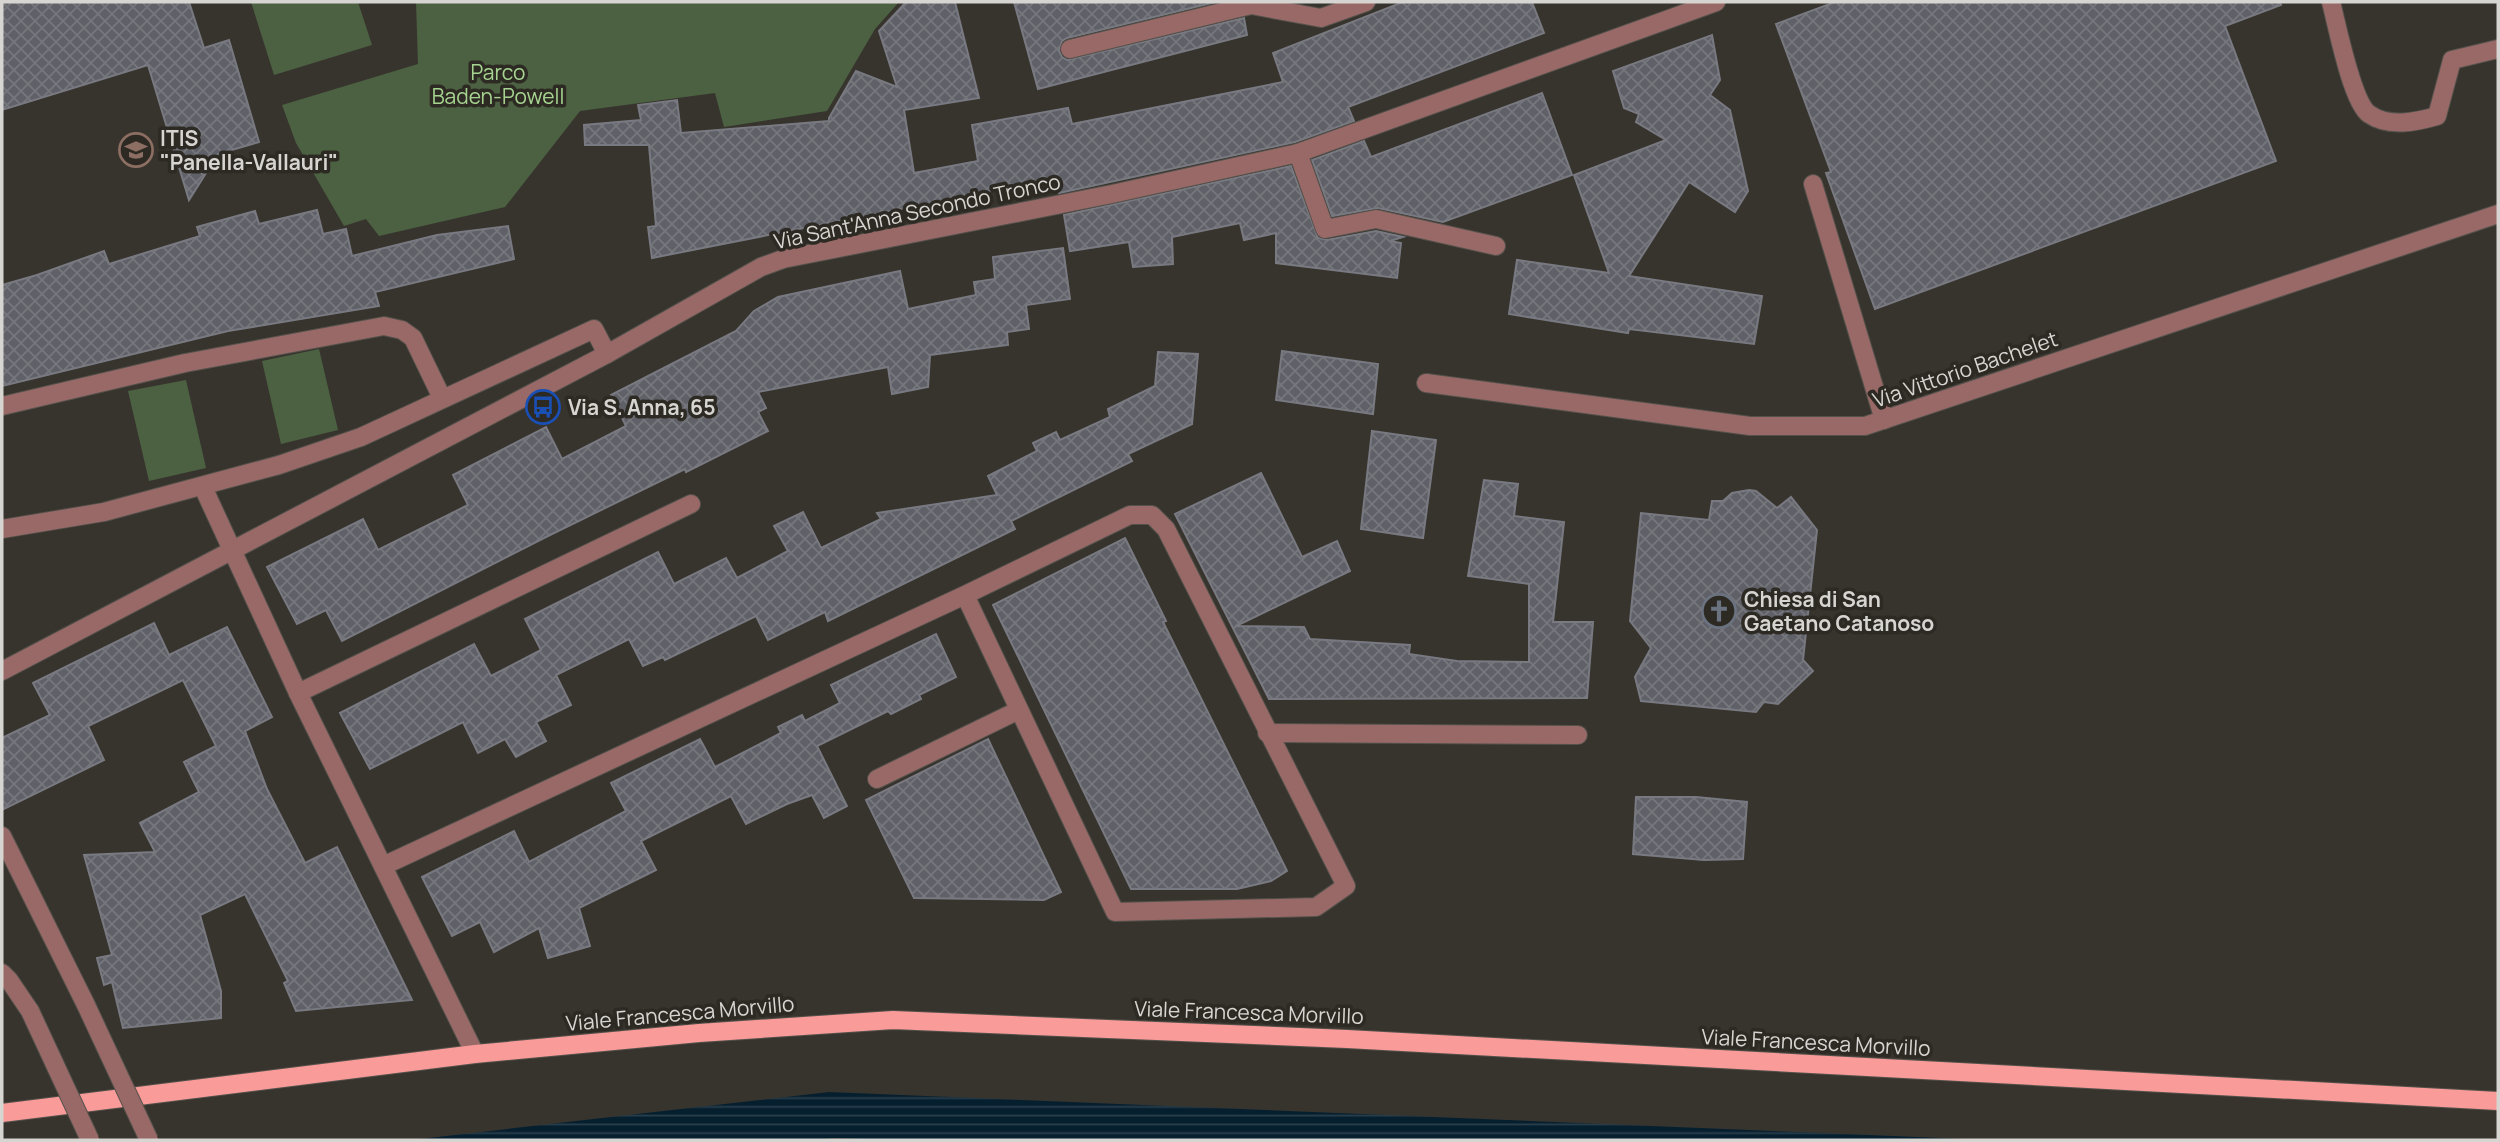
<svg xmlns="http://www.w3.org/2000/svg" width="2500" height="1142" font-family="Manrope,sans-serif">
<style>
.park{fill:#4c6142}
.water{fill:url(#water-rules)}
.building{fill:url(#building-cross-hatch);stroke:#797981;stroke-width:2}
.lines{fill:none;stroke-linecap:round;stroke-linejoin:round}
.minor-casing{stroke:#54514b;stroke-width:20}
.major-casing{stroke:#54514b;stroke-width:20}
.minor{stroke:#986967;stroke-width:18}
.major{stroke:#f99b99;stroke-width:18}
.minor-bridge-casing{stroke:#54514b;stroke-width:20;stroke-linecap:butt}
.minor-bridge{stroke:#986967;stroke-width:18}
.labels{text-anchor:middle;dominant-baseline:central;stroke-width:7;stroke-linejoin:round;paint-order:stroke}
.park-label{font-size:21px;fill:#a6d490;stroke:#2d2a24}
.poi-label{font-size:21px;font-weight:bold;fill:#d7d5d1;stroke:#2d2a24;text-anchor:start}
.street-label{font-size:21px;fill:#d7d5d1;stroke:#2d2a24}
</style>
<defs>
<pattern id="water-rules" width="6" height="5" patternUnits="userSpaceOnUse" patternTransform="scale(1.75)"><rect width="6" height="5" fill="#061f2f"/><path d="M0 2.5h6" fill="none" stroke="#2a3f4c"/></pattern>
<pattern id="building-cross-hatch" width="8" height="8" patternUnits="userSpaceOnUse" patternTransform="scale(1.75)"><rect width="8" height="8" fill="#606168"/><path d="M0 0l8 8M0 8l8-8" fill="none" stroke="#76777d"/></pattern>
</defs>
<rect width="100%" height="100%" fill="#37342e"/>
<g class="park">
<polygon points="251,2 358,2 372,45 274,75"/>
<polygon points="416,2 899,2 875,29 827,111 724,127 715,93 580,111 505,207 379,236 366,219 344,226 296,143 282,105 418,64"/>
<polygon points="319,349 338,430 281,444 262,361"/>
<polygon points="186,380 206,468 149,481 128,391"/>
</g>
<polygon class="water" points="829,1092 1990,1140 886,1140 836,1138 812,1140 411,1140"/>
<g class="building">
<polygon points="2,2 189,2 204,48 229,40 259,142 218,154 189,200 148,65 2,110"/>
<polygon points="906,2 955,2 979,98 904,110 914,173 978,161 972,125 1068,108 1072,124 1283,82 1273,53 1403,2 1532,2 1544,33 1348,107 1354,121 1295,142 1059,193 1057,178 652,258 648,227 656,226 649,145 585,145 584,125 641,120 638,105 677,100 681,133 829,121 829,118 856,71 897,87 879,31"/>
<polygon points="1014,2 1216,2 1067,38 1062,41 1059,51 1062,57 1067,60 1244,18 1247,35 1038,89"/>
<polygon points="1835,2 2280,2 2281,5 2225,26 2276,161 1875,309 1826,173 1831,172 1776,24"/>
<polygon points="1712,35 1720,80 1710,95 1730,110 1748,191 1735,212 1689,182 1629,276 1762,296 1754,344 1629,329 1628,333 1509,314 1517,260 1609,273 1574,175 1666,140 1636,122 1639,114 1624,108 1613,71"/>
<polygon points="1542,93 1572,175 1443,222 1378,208 1332,216 1312,160 1364,141 1371,157"/>
<polygon points="1291,166 1318,238 1327,240 1376,231 1403,237 1390,241 1401,243 1397,278 1276,263 1276,233 1244,240 1240,223 1172,237 1173,264 1133,267 1129,242 1070,251 1064,215"/>
<polygon points="317,210 323,234 346,229 352,256 437,235 508,226 514,259 375,292 379,306 228,331 2,386 2,285 37,275 104,251 109,264 200,236 197,227 255,211 259,224"/>
<polygon points="1063,248 1070,299 1026,305 1029,329 1007,332 1008,345 930,355 928,387 892,394 888,367 758,392 766,408 758,412 768,431 686,472 685,469 546,537 342,641 326,610 297,624 267,567 363,519 378,550 468,505 453,475 546,427 562,459 626,426 611,395 736,331 754,311 778,297 900,271 908,309 976,295 974,282 995,279 993,257"/>
<polygon points="1282,351 1378,364 1373,414 1276,400"/>
<polygon points="1158,352 1198,354 1192,424 1128,454 1132,461 1011,521 1015,529 828,621 825,612 768,640 756,616 665,660 663,657 643,666 629,639 556,675 571,705 536,722 546,741 516,757 505,739 478,753 463,722 370,769 340,713 474,644 491,676 541,650 525,619 658,552 674,584 726,558 737,578 788,551 774,526 803,512 821,548 881,519 877,513 997,495 988,476 1037,451 1033,443 1056,432 1060,440 1110,417 1108,409 1155,386"/>
<polygon points="1372,431 1436,440 1423,538 1361,529"/>
<polygon points="1261,473 1302,557 1337,541 1350,571 1236,626 1304,627 1310,639 1410,645 1409,654 1457,661 1529,662 1529,584 1468,576 1484,480 1518,484 1514,516 1564,522 1553,622 1593,622 1587,698 1269,699 1175,514"/>
<polygon points="1749,490 1756,491 1777,508 1791,497 1817,530 1803,660 1813,671 1778,704 1764,702 1756,712 1641,701 1635,677 1651,648 1630,621 1641,513 1709,520 1712,501 1723,501 1732,493"/>
<polygon points="1125,538 1166,621 1163,622 1287,871 1271,881 1237,889 1131,889 993,605"/>
<polygon points="154,623 169,655 227,627 272,717 245,731 267,789 305,863 337,847 412,1000 296,1011 284,983 288,981 245,894 200,915 221,991 221,1018 123,1028 112,982 104,985 97,958 112,955 84,855 155,852 140,823 199,792 184,762 216,746 183,680 88,726 104,760 2,810 2,738 50,715 33,683"/>
<polygon points="936,634 956,677 919,695 921,699 891,714 888,711 817,746 847,806 824,818 812,795 787,804 746,824 731,796 641,841 656,870 579,908 590,946 548,958 539,928 494,952 480,922 452,936 422,877 514,831 529,862 626,811 611,783 700,739 715,767 781,733 778,727 802,715 805,721 840,703 831,685"/>
<polygon points="988,739 1061,892 1044,900 914,898 866,800"/>
<polygon points="1636,797 1696,797 1747,802 1743,859 1704,860 1633,854"/>
</g>
<g class="lines">
<g class="minor-casing">
<g id="minor">
<path d="M2331,2C2337,25 2352,102 2369,114C2389,128 2416,122 2437,116L2452,60L2498,49"/>
<polyline points="1070,49 1251,5 1321,18 1366,2"/>
<polyline points="1298,153 1325,229 1376,219 1496,246"/>
<polyline points="1813,184 1884,420"/>
<polyline points="1426,383 1750,426 1865,426 2498,214"/>
<polyline points="2,406 185,363 384,326 402,330 413,338 442,398"/>
<polyline points="203,487 298,693 475,1054"/>
<polyline points="2,529 104,512 279,465 361,437 594,329 607,354"/>
<polyline points="2,671 607,354 761,267 783,259 1112,194 1298,153 1716,2"/>
<polyline points="298,693 691,504"/>
<polyline points="1267,733 1578,735"/>
<polyline points="877,779 1019,710"/>
<polyline points="2,836 86,1005"/>
<polyline points="383,866 965,595 1130,515 1152,515 1166,529 1346,886 1316,907 1115,912 965,595"/>
<polyline points="2,973 9,980 30,1011"/>
</g>
</g>
<g class="major-casing">
<polyline id="major" points="2,1113 475,1054 699,1033 893,1020 1347,1039 2498,1101"/>
</g>
<use href="#minor" class="minor"/>
<use href="#major" class="major"/>
<g class="minor-bridge-casing">
<g id="minor-bridge">
<polyline points="86,1005 149,1140"/>
<polyline points="30,1011 90,1140"/>
</g>
</g>
<use href="#minor-bridge" class="minor-bridge"/>
</g>
<defs>
<g id="school-ring" transform="scale(1.75)"><circle r="9.5" fill="#2d2a24" stroke="#8d6e63" stroke-width="1.5"/><path d="M0-5L7-2L0 1L-7-2ZM-4 1L0 2.5L4 1V4Q0 6-4 4Z" fill="#8d6e63"/></g>
<g id="bus-ring" transform="scale(1.75)"><circle r="9.5" fill="#2d2a24" stroke="#1a4fb4" stroke-width="1.5"/><path d="M-5-6H5V4H4V6H2V4H-2V6H-4V4H-5ZM-3.5-4V0h7V-4ZM-3.5 1.2v1.5H-2V1.2ZM2 1.2v1.5H3.5V1.2Z" fill="#1a4fb4"/></g>
<g id="church-ring" transform="scale(1.75)"><circle r="9.5" fill="#2d2a24" stroke="#6b7280" stroke-width="1.5"/><path d="M-1.2-6h2.4v3.5h3.3v2.4h-3.3V6h-2.4V-.1h-3.3v-2.4h3.3Z" fill="#6b7280"/></g>
</defs>
<g fill-rule="evenodd">
<use href="#school-ring" x="136" y="150"/>
<use href="#bus-ring" x="543" y="407"/>
<use href="#church-ring" x="1719" y="611"/>
</g>
<g class="labels">
<g class="park-label">
<text x="498" y="72">Parco<tspan x="498" dy="24">Baden-Powell</tspan></text>
</g>
<g class="poi-label">
<text x="160" y="138">ITIS<tspan x="160" dy="24">"Panella-Vallauri"</tspan></text>
<text x="568" y="407">Via S. Anna, 65</text>
<text x="1744" y="599">Chiesa di San<tspan x="1744" dy="24">Gaetano Catanoso</tspan></text>
</g>
<g class="street-label">
<text transform="translate(917 211) rotate(-12)">Via Sant'Anna Secondo Tronco</text>
<text transform="translate(1965 369) rotate(-19)">Via Vittorio Bachelet</text>
<text transform="translate(1249 1012) rotate(2)">Viale Francesca Morvillo</text>
<text transform="translate(680 1013) rotate(-5)">Viale Francesca Morvillo</text>
<text transform="translate(1816 1042) rotate(3)">Viale Francesca Morvillo</text>
</g>
</g>
<rect width="2500" height="1142" fill="none" stroke="#d7d5d1" stroke-width="7"/>
</svg>
